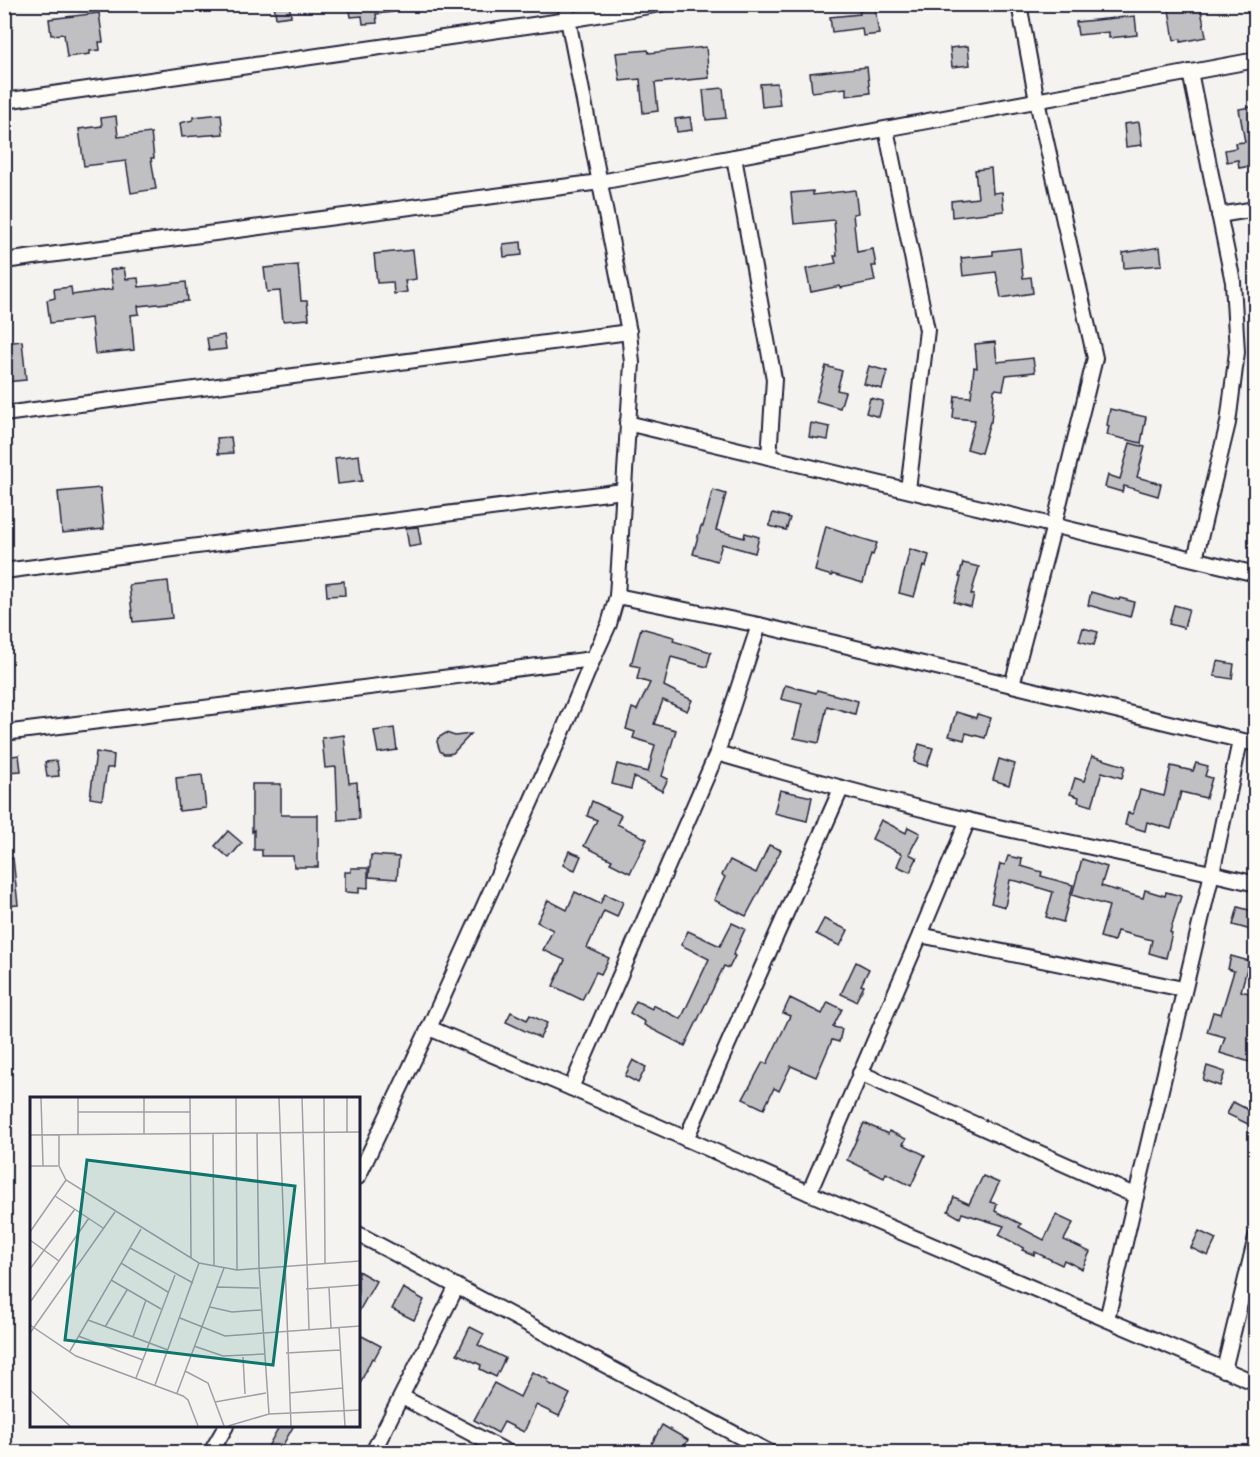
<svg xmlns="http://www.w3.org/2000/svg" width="1260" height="1457" font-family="'Gochi Hand',sans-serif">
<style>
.building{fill:#c0bfc2;stroke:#22223b;stroke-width:1.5}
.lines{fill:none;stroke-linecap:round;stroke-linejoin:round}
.minor-casing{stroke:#22223b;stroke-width:18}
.minor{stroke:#fdfcf7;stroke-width:14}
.inset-road{fill:none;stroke:#a09fa7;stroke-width:1.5}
.view{fill:#0f766e;fill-opacity:0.15;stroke:#0f766e;stroke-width:3}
.inset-edge{fill:none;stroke:#22223b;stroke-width:3}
</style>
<rect width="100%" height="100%" fill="#f4f3ef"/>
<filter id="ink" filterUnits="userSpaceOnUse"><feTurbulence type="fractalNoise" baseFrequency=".0167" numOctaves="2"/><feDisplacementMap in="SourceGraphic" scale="12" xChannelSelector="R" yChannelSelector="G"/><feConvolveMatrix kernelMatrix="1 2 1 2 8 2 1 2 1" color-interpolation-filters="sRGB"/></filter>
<g filter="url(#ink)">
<g class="building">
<polygon points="274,4 289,4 291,16 276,18"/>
<polygon points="349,4 391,4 392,12 376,14 377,23 363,24 362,16 351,17"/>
<polygon points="1168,4 1200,4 1206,37 1181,42 1181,39 1174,40"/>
<polygon points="875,8 879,34 863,36 862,28 832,32 830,17 860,14 859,11"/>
<polygon points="99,13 103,42 99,42 100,50 90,51 90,54 67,57 64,34 51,35 49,19"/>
<polygon points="1135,16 1137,35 1109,38 1109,32 1078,35 1076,22"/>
<polygon points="968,46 970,65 952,67 950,48"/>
<polygon points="706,47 709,78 655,83 658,111 643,113 640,79 620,81 616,53 648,50 649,53"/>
<polygon points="867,67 870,93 846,96 846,88 812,92 810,73"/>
<polygon points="777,83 780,105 762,107 760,84"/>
<polygon points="723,88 726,118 706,120 703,90"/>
<polygon points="1256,106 1256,165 1239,168 1238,160 1227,162 1225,150 1236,148 1235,143 1245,142 1239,109"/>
<polygon points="221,114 223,134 182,137 180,123 193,120 193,117"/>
<polygon points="116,116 118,137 151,133 154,158 151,158 156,189 131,193 126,161 84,166 79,129 102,126 101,118"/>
<polygon points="690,117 692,130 677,132 675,119"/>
<polygon points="1139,122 1142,145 1126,147 1124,124"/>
<polygon points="991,168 993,193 1002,192 1004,211 952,217 951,201 978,198 975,170"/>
<polygon points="855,190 858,213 853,214 857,252 873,249 876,266 872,266 875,281 841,288 840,286 811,292 806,269 836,263 834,256 837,256 834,220 794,224 791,193 813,191 813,195"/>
<polygon points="521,242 522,255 504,257 503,244"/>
<polygon points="1160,247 1162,265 1124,268 1123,253"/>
<polygon points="1020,248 1023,278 1031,277 1033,293 1001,298 996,272 963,276 961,258 993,255 993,251"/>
<polygon points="413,250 416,279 405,281 407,292 394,294 393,282 377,283 374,254"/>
<polygon points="298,265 301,301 307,301 309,319 283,321 280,291 267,292 264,268"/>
<polygon points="124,268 126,279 138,278 139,287 186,282 188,301 138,306 139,314 131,315 134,350 95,354 91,318 50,323 47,300 55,298 54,289 71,287 72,295 113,289 110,270"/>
<polygon points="224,335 226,349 209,351 207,338"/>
<polygon points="22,341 26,380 4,382 4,343"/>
<polygon points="995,342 997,362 1033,358 1035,372 1006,375 1003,390 995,389 994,390 991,422 990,422 981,453 967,449 975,420 953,418 955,396 971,397 974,367 977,368 975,344"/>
<polygon points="826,366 842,371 837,390 845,392 840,408 816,401"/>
<polygon points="869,366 887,371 882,389 864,384"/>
<polygon points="870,398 883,401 879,417 866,413"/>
<polygon points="1110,409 1146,417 1141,443 1107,435 1109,426 1107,425"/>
<polygon points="811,423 830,427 828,440 809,437"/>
<polygon points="231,437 233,453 218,454 217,438"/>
<polygon points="1130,443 1145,447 1137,477 1161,484 1158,496 1124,486 1122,492 1105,487 1108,475 1120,479"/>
<polygon points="359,455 362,481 338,484 335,458"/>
<polygon points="100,488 104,529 62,533 58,492"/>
<polygon points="713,490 726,494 716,530 744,538 745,533 759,537 755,553 722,544 717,561 693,554 701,526 703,526"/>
<polygon points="773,513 790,518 786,530 769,526"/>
<polygon points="826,526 844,532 843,533 877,543 873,555 871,554 863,583 832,574 832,576 815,571"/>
<polygon points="418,527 421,545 409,547 406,528"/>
<polygon points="910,549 929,555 926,567 923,566 914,597 899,593"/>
<polygon points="963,563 979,567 971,594 974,595 971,607 954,602 961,577 959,577"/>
<polygon points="168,581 172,618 133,622 129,585"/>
<polygon points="344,581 345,595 327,596 326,583"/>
<polygon points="1091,592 1119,600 1120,598 1134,602 1130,617 1088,605"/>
<polygon points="1174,605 1189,609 1184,628 1169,624"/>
<polygon points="641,628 674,637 673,641 711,652 707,667 671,657 664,686 692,700 687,711 663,700 654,724 676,730 662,776 668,779 662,791 634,777 631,789 612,784 617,764 648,772 655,745 633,738 635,732 626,729 632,708 637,710 650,683 637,679 640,667 631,665"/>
<polygon points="1083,628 1098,632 1094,645 1079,641"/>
<polygon points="1217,661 1234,664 1232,679 1214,676"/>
<polygon points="785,685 816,693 817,690 858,701 855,714 827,706 819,743 794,738 802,704 781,699"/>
<polygon points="956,712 976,718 977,714 991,718 985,738 966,733 964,740 949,736"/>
<polygon points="394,728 397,750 378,753 374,731"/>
<polygon points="446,733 455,736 471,734 453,753 448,754 444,754 440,751 437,742 438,738"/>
<polygon points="344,735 349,783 357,782 359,819 338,820 336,767 325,768 322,738"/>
<polygon points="919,744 933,748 927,766 914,762"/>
<polygon points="96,752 114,755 113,768 107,768 102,800 90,798"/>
<polygon points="19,755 21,771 7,772 5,757"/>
<polygon points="1092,756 1125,766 1122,778 1102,772 1092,806 1078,802 1079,797 1070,794 1075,778 1084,781"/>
<polygon points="999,759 1015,764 1009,785 993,780"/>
<polygon points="57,761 59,776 47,777 45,762"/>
<polygon points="1196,763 1208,766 1205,776 1212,778 1206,798 1181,792 1171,829 1147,822 1145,831 1125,825 1128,813 1133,814 1140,790 1164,796 1171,766 1193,771"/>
<polygon points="202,775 206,808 179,811 176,778"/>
<polygon points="252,784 281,784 281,815 318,815 318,867 294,867 293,856 262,856 262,850 254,850 254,830 252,832"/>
<polygon points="780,790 812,797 807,821 774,813"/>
<polygon points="592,801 621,815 617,824 647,839 630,873 610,863 612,860 584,846 597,820 587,816"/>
<polygon points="881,820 906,833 908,827 920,833 909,854 917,858 910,872 897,866 902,854 872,839"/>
<polygon points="228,831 242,843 229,858 215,846"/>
<polygon points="769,845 781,850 746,916 714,900 725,877 722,875 730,860 756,873"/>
<polygon points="569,851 581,856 575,870 563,865"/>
<polygon points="371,855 399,857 397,879 369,877"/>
<polygon points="1008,856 1022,859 1021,866 1042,872 1041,876 1073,885 1063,922 1046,917 1053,892 1017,881 1010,880 1005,907 991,903 1000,864 1005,865"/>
<polygon points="13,858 18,905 4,906 4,859"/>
<polygon points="1082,859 1107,867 1101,886 1143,898 1145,890 1165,896 1166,892 1181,896 1170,932 1172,933 1166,958 1149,953 1152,940 1117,931 1114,941 1100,937 1109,906 1072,895"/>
<polygon points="351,868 368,868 368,888 359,887 359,893 345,892 345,872 351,872"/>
<polygon points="575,892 600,904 605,894 623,902 617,917 604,911 587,948 609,958 601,974 596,972 582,1000 553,986 565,960 543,950 553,930 537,922 548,900 567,910"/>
<polygon points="1238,907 1256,912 1251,930 1233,925"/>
<polygon points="824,919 848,930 840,946 816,934"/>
<polygon points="732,923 745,929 733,955 735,956 729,968 724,966 685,1046 644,1025 645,1022 630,1013 636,1001 652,1009 653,1005 681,1019 709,959 681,945 688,931 720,946"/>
<polygon points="1231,956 1249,961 1241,991 1256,995 1256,1043 1250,1062 1220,1053 1225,1037 1207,1032 1213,1012 1221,1014 1234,971 1228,969"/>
<polygon points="856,962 869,969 861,985 864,986 856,1001 841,994"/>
<polygon points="790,998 822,1014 828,1002 842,1009 833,1027 842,1029 839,1042 832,1040 816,1077 791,1066 779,1091 774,1088 764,1109 743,1099 763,1062 767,1064 790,1016 783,1013"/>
<polygon points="511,1012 527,1020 530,1015 547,1023 540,1038 506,1022"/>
<polygon points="633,1060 646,1067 638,1083 625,1076"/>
<polygon points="1207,1066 1225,1072 1220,1086 1203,1080"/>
<polygon points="1233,1102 1255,1113 1250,1125 1227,1114"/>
<polygon points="864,1123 888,1134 889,1131 906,1139 903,1144 925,1155 911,1186 886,1173 884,1178 847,1160"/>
<polygon points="983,1176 999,1183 990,1202 997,1204 995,1211 1021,1224 1019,1227 1044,1240 1056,1215 1073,1223 1064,1240 1090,1252 1082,1269 1064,1260 1062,1265 1035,1252 1034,1255 1022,1250 1024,1248 999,1235 1004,1226 962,1213 960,1218 948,1211 954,1197 969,1204"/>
<polygon points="1199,1231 1216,1239 1208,1256 1191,1248"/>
<polygon points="358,1271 376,1281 358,1313"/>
<polygon points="403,1288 424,1300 414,1320 392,1309"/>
<polygon points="470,1327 484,1334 478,1345 505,1358 496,1377 480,1369 481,1365 457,1354"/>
<polygon points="358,1334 381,1346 374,1359 372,1358 358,1388"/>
<polygon points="532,1372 549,1380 548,1383 570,1394 559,1416 536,1405 524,1432 504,1422 498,1433 474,1420 494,1383 520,1397"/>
<polygon points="280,1425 294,1425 279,1452 265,1452"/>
<polygon points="662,1425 688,1440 681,1452 655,1452 649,1449"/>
</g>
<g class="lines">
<g class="minor-casing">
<g id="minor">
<polyline points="1190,72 1233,282 1237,352 1228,423 1195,559"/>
<polyline points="4,101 568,20 661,4"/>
<polyline points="886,129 927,330 908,490"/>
<polyline points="734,157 774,379 769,457"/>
<polyline points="1219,215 1256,209"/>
<polyline points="4,261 600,182 1256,60"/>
<polyline points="4,414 629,332"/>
<polyline points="627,423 1256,574"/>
<polyline points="4,571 623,491"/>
<polyline points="617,596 759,625 1012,685 1256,744"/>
<polyline points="1012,685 1054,525 1095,358 1037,101 1019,4"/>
<polyline points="4,733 593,659"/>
<path d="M717,753C800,777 883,800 967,820C1063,842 1160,860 1256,884"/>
<polyline points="920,935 1183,989"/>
<polyline points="429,1028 571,1088 809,1193 1256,1383"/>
<polyline points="860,1073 1136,1196"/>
<polyline points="571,1088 717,753 759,625"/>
<polyline points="686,1139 841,789"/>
<polyline points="358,1177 429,1028 565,726 593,659 609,624 617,596 632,363 629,332 565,4"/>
<polyline points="809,1193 920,935 968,820"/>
<polyline points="358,1234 769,1452"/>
<polyline points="1107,1319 1212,873 1240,741"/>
<polyline points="1224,1370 1256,1237"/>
<polyline points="402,1397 507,1452"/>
<polyline points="211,1452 226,1426"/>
<polyline points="373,1452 457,1286"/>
</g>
</g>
<use href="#minor" class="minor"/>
</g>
</g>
<g transform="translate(30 1097)">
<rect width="330" height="330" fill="#f4f3ef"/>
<path class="inset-road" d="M11,1L13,69M48,1V38M160,1L161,161M206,1L207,173M249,1L261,329M272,1L279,232M294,1L295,166M48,15H160M317,35V1M227,36L229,171L239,317M114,37V1M183,37L184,169M0,38L330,35M29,38V69L36,83L169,166L207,173L330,164M0,69H28M25,99L73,131M0,135L36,83M0,143L29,164M100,151L163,186M91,166L138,195M0,172L45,112M81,183L131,212M186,190L229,191M299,191L301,231M276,192L330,188M1,204L59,121M180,210L202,215L231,213M150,221L195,239L330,229M58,223L138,253M0,228L46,259L153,299L158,303L168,329M75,230L97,193M309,230L315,329M0,236L85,115M48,239L113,263M103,240L116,203M164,249L193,259L234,257M40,254L111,132M256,256L310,253M213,260L215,297M155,274L178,286L194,329M106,281L145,178M125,288L169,166M0,293L40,329M147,296L194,171M259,296L313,291M185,305L236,296M198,329L239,317L330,313"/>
<path class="view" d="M57,63L265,89L243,268L35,243Z"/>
<rect width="330" height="330" class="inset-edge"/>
</g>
<rect width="1260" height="1457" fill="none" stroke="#fdfcf7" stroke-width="24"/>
<rect x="12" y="12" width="1236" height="1433" fill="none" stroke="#22223b" stroke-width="2" filter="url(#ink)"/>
</svg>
